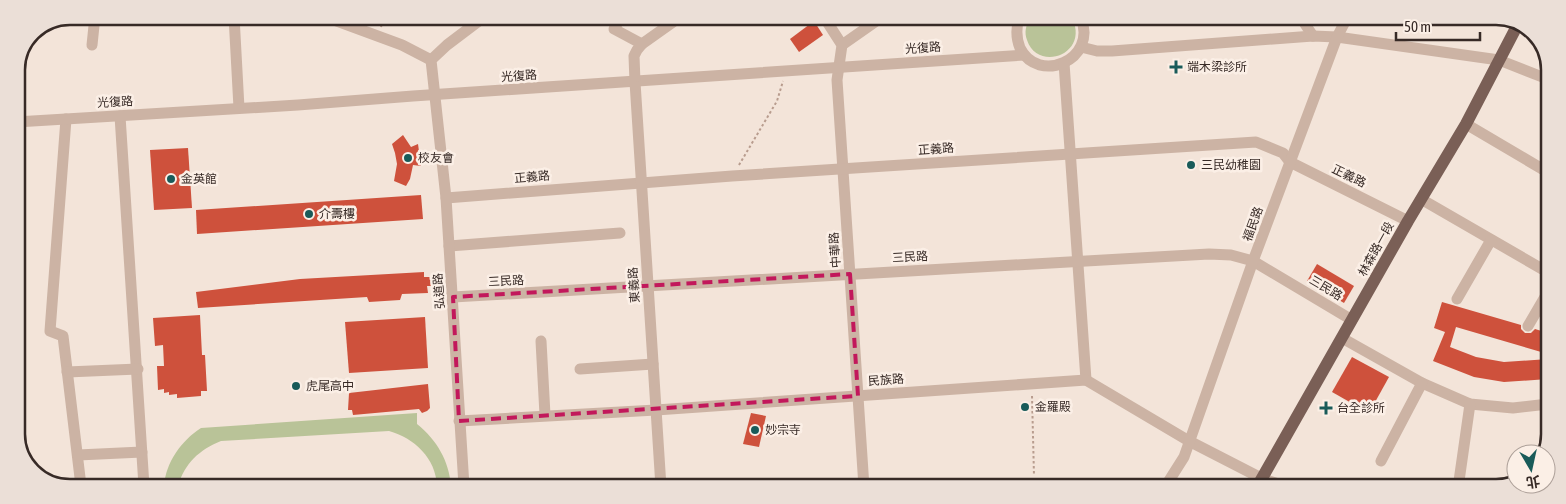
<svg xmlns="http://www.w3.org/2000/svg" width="1566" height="504" font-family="'Asap Condensed','Noto Sans TC',sans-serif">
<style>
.green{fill:#b9c398}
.building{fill:#ce513c}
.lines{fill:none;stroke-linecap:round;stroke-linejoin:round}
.path{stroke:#b89c8e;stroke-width:2;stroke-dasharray:2.5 2.5;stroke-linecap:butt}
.minor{stroke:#ccb3a4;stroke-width:11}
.major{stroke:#7a5f56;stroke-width:12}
.marked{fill:none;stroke:#c2185b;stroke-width:4;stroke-dasharray:10 6;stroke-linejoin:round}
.poi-dot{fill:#195b59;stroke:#fbefe6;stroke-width:2}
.labels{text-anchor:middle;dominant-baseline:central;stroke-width:5;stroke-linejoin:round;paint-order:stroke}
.street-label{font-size:12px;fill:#372a26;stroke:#fbefe6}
.poi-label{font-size:12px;fill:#372a26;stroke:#fbefe6;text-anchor:start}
.rim{fill:none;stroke:#372a26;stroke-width:2.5}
</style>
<rect width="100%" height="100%" fill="#f3e4d9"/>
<g class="green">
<path d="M1030,18H1072C1090,54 1038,73 1027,40C1024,32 1026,25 1030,18Z"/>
<path d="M417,413V424C437,440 449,461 451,486H437C436,458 414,438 389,431L221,441C199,450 185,463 178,486H164C166,462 181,441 201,428Z"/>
</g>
<g class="building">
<polygon points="814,21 823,35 799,52 790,39"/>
<polygon points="403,135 411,147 418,144 421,166 413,165 410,179 406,186 394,181 397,164 395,153 392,144"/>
<polygon points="188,148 192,208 154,210 150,150"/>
<polygon points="421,195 423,219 197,234 196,210"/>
<polygon points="1317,264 1354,286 1344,303 1307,281"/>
<polygon points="424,272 424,277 436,277 437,286 427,286 428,293 402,294 400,300 369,302 367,297 198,308 196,292 300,279"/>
<polygon points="1442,302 1521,325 1521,329 1525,333 1531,333 1535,329 1548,333 1548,354 1456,327 1450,347 1476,357 1504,362 1548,359 1548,379 1504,382 1474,377 1433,361 1445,332 1434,328"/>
<polygon points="200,315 202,355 205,355 207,391 201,391 201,396 177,398 177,394 169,395 169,392 164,393 164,389 158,390 157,366 164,366 163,345 155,346 153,318"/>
<polygon points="425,317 428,368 349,373 345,322"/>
<polygon points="1352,357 1389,377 1369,413 1332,392"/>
<polygon points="428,384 430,408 427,411 422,413 419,409 353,415 352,410 348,410 349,393"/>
<polygon points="751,413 766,416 759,447 743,444"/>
</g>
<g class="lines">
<g class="path">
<polyline points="381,27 384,17"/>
<polyline points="739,165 777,101 783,81"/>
<polyline points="1032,396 1034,476"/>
</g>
<g class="minor">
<polyline points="234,16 239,108"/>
<polyline points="326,17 402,45 431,60"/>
<polyline points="621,17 614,29 642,44"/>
<polyline points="824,17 842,45 837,80 864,487"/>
<path d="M1019,18C1016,28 1016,38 1020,48C1038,85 1098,60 1081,18"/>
<polyline points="1301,18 1313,36"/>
<polyline points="92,45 95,16"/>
<polyline points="842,45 882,17"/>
<polyline points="1081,47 1097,51 1112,51 1313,36 1337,37 1499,60 1550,80"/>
<polyline points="1064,63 1086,380"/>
<polyline points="120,116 144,486"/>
<polyline points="66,119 50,331 63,336 81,486"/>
<polyline points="16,122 298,105 413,96 1024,55"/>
<polyline points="1466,124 1549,173"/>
<polyline points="446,198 732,176 1256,142 1283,153 1290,162 1408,221"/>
<polyline points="1421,199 1549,273"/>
<polyline points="449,246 620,233"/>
<polyline points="453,297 1209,254 1231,255 1253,261 1352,320"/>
<polyline points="1457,299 1491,240"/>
<polyline points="1528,326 1549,290"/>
<polyline points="1342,338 1422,383 1470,404 1513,408 1548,404"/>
<polyline points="541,341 545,415"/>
<polyline points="580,369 653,364"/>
<polyline points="67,372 138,369"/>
<polyline points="459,421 656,410 1086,380 1189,441 1263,479 1288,487"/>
<polyline points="78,455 142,452"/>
<polyline points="1381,461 1422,383"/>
<polyline points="464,486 446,198 431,60 447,45 484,17"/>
<polyline points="661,487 635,82 634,56 637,50 642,44 680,17"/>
<polyline points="1029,487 1046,487"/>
<polyline points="1165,487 1184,457 1253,261 1337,37 1347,18"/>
<polyline points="1458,488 1470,404"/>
</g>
<polyline class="major" points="1257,487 1408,221 1466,124 1518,24"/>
</g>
<path class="marked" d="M850,274L858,396L459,421L453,297Z"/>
<g class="poi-dot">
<path d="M1173.5 59.5h5v5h5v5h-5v5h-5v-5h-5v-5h5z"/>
<circle cx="408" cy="158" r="5"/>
<circle cx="1191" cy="165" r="5"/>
<circle cx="171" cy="179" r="5"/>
<circle cx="309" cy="214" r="5"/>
<circle cx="296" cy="386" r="5"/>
<circle cx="1025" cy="407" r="5"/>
<path d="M1323.5 400.5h5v5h5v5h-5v5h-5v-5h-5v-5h5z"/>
<circle cx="755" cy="430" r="5"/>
</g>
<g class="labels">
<g class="street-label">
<text transform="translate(923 48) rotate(-4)">光復路</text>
<text transform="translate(519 76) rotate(-4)">光復路</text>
<text transform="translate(115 102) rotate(-3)">光復路</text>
<text transform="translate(936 149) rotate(-4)">正義路</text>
<text transform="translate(1349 176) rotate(26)">正義路</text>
<text transform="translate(532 177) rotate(-5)">正義路</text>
<text transform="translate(1253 224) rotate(-70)">福民路</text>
<text transform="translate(1376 249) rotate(-61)">林森路一段</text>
<text transform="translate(835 250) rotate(-94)">中華路</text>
<text transform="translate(910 257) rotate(-3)">三民路</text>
<text transform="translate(506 281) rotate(-3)">三民路</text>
<text transform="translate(634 285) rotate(-94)">東義路</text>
<text transform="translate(1326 288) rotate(31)">三民路</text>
<text transform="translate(439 291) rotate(-94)">弘道路</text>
<text transform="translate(886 380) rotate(-4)">民族路</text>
</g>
<g class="poi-label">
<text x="1187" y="67">端木梁診所</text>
<text x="418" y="158">校友會</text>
<text x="1201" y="165">三民幼稚園</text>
<text x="181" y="179">金英館</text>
<text x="319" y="214">介壽樓</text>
<text x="306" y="386">虎尾高中</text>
<text x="1035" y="407">金羅殿</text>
<text x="1337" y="408">台全診所</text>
<text x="765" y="430">妙宗寺</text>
</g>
</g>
<path d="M0 0H1566V504H0ZM70 25H1496A45 45 0 0 1 1541 70V434A45 45 0 0 1 1496 479H70A45 45 0 0 1 25 434V70A45 45 0 0 1 70 25Z" fill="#ebdfd7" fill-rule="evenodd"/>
<path class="rim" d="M70 25H1496A45 45 0 0 1 1541 70V434A45 45 0 0 1 1496 479H70A45 45 0 0 1 25 434V70A45 45 0 0 1 70 25Z"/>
<g transform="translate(1531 469) rotate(171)"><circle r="24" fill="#fbefe6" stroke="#ada099"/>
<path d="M0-4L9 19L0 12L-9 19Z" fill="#195b59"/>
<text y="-8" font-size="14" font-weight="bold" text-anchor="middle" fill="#372a26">北</text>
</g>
<path d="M1396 32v8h84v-8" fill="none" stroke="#372a26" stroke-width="2.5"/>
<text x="1404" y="32" font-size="15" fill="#372a26" stroke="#fbefe6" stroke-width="4" paint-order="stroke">50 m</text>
</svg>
